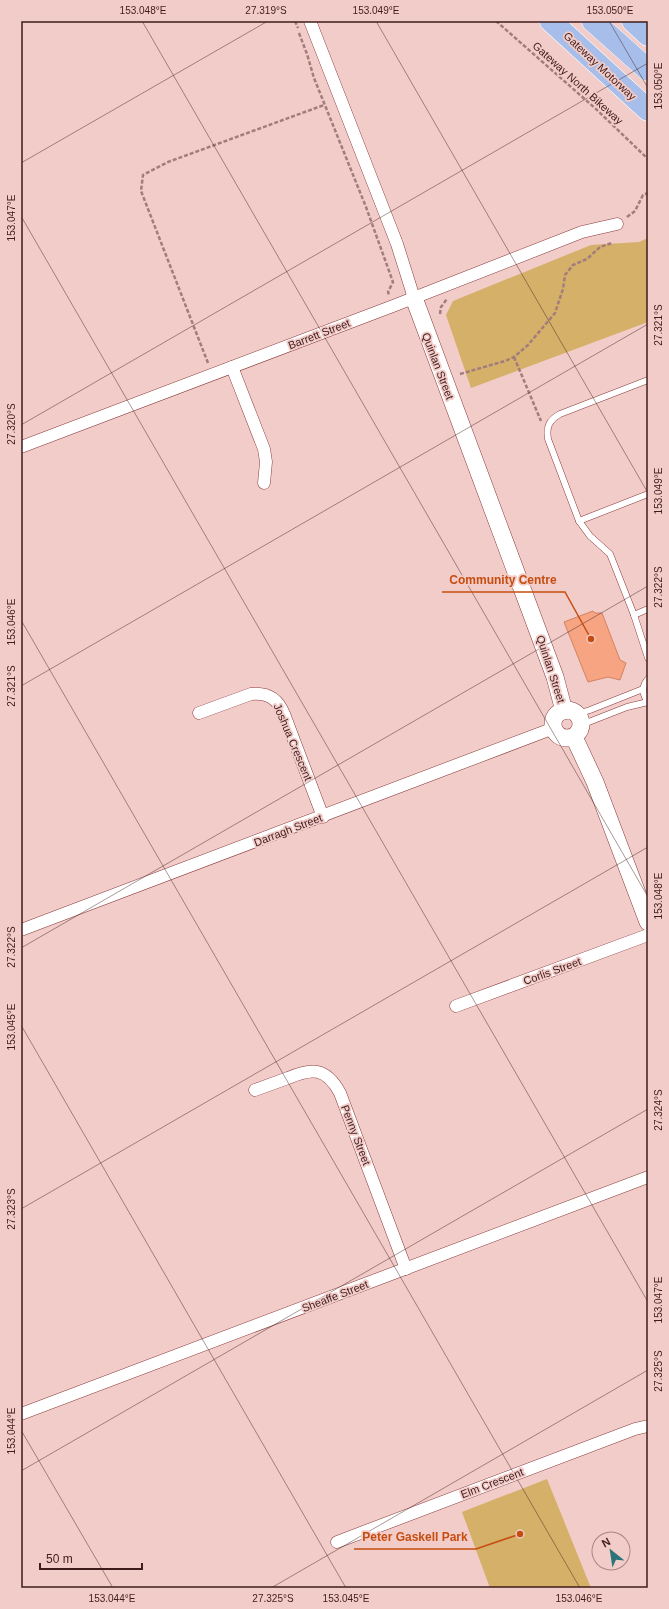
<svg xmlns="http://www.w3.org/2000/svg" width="669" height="1609" font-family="Helvetica,sans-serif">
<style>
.green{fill:#d5b069}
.building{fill:#f7a482;stroke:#d28262}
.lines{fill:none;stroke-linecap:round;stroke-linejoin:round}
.lane-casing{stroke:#8c3c3b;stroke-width:7}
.street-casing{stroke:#8c3c3b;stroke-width:13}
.secondary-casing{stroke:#8c3c3b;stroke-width:18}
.highway-casing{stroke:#fff;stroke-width:23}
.path{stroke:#a27d7b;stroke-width:2.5;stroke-dasharray:4 2;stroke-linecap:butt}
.lane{stroke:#fff;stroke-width:6}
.street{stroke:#fff;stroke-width:12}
.secondary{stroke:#fff;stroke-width:17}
.highway{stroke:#a7beea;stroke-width:22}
.ticks{fill:none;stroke:#3f1c1b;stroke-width:1;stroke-opacity:0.45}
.labels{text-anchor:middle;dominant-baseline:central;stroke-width:3.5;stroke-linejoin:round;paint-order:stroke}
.street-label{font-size:11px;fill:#3f1c1b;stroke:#f2ccc9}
.leader{fill:none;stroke:#c64d0f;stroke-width:1.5}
.callout-dot{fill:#c64d0f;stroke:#f2ccc9;stroke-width:1.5}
.callout-label{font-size:12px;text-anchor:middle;font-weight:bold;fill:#c64d0f;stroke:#f2ccc9;stroke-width:3.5;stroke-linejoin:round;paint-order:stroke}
.neatline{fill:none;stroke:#3f1c1b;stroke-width:1.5}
.ticks-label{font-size:10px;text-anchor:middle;fill:#3f1c1b}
</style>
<rect width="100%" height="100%" fill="#f2ccc9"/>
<g class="green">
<polygon points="648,238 648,322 471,388 446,315 453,301 591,245 639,242"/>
<polygon points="547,1479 591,1588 490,1588 462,1512"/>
</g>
<polygon class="building" points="593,611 595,613 602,613 620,660 626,663 620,680 608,677 588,682 564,622"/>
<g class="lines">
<g class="lane-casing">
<g id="lane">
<path d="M648,380L560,414C549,420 546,427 548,439L579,521L590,536L610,554L634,615L648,658"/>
<polyline points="579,521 648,494"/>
<polyline points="634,615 648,609"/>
<path d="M648,679C642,686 642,694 648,702"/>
<polyline points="577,714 590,710 643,689"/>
<polyline points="581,725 627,707 648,702"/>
</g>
</g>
<g class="street-casing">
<g id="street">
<polyline points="310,21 397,244 414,298"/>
<polyline points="232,367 264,449 266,462 264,483"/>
<polyline points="21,447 393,306 582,232 617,224"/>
<path d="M199,713L251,694C268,692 278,699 284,714L323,817"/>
<polyline points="21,930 554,728"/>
<polyline points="456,1006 648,935"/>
<path d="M255,1090C266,1086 277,1082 288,1078C312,1068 326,1067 340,1093L406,1269"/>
<polyline points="21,1414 648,1177"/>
<polyline points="337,1542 635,1429 648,1426"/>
</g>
</g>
<g class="secondary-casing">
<g id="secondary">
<polyline points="414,298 555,677 564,711"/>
<circle cx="567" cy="724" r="14"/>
<polyline points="574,737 595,782 648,922"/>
</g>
</g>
<g class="highway-casing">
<g id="highway">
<polyline points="551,21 648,110"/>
<polyline points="593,21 648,70"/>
<polyline points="633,21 648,35"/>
</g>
</g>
<g class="path">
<polyline points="295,21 298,28"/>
<polyline points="496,21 596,109 648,159"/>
<polyline points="299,33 307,54 314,78 366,207 393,282 388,292 389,295"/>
<polyline points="627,217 635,211 643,195 648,193"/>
<polyline points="440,314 441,307 447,299"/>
<polyline points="514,357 541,421"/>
<polyline points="208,363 141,191 143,175 168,162 324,105"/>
<polyline points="460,374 505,361 514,357 528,345 555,313 563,289 565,275 573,265 587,259 600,247 612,243"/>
</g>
<use href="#lane" class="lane"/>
<use href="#street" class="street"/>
<use href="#secondary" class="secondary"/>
<use href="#highway" class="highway"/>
</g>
<path class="ticks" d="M142,21L648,897M376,21L648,493M609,21L648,88M21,163L268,21M21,216L648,1302M21,425L648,63M21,620L580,1588M21,686L648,324M21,948L648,586M21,1025L346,1588M21,1209L648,847M21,1430L113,1588M21,1471L648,1109M271,1588L648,1370"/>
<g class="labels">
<g class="street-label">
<text transform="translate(600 66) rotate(43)">Gateway Motorway</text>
<text transform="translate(578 83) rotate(42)">Gateway North Bikeway</text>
<text transform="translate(319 334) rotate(-21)">Barrett Street</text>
<text transform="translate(438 366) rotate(69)">Quinlan Street</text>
<text transform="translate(551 669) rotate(72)">Quinlan Street</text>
<text transform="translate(293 742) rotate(67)">Joshua Crescent</text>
<text transform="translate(288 830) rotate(-21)">Darragh Street</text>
<text transform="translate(552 971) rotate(-20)">Corlis Street</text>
<text transform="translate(356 1135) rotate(69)">Penny Street</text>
<text transform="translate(335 1296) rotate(-21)">Sheaffe Street</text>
<text transform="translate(492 1483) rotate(-21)">Elm Crescent</text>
</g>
</g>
<path class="leader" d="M591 639L565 592H442M520 1534L476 1549H354"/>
<g class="callout-dot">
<circle cx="591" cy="639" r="4"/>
<circle cx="520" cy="1534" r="4"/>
</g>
<g class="callout-label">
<text x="503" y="584">Community Centre</text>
<text x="415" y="1541">Peter Gaskell Park</text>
</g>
<rect width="669" height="1609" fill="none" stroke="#f2ccc9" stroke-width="44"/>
<g transform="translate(611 1551) rotate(330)"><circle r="19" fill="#f2ccc9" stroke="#aa8683"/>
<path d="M0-3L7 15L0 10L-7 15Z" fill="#2a747a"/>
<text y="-6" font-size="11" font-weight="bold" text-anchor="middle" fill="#3f1c1b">N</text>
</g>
<path d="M40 1563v6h102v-6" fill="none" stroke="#3f1c1b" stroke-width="2"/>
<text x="46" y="1563" font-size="12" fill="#3f1c1b" stroke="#f2ccc9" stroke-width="3" paint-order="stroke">50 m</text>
<rect x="22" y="22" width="625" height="1565" class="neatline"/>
<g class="ticks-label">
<text x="143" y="14">153.048°E</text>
<text x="266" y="14">27.319°S</text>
<text x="376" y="14">153.049°E</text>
<text x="610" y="14">153.050°E</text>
<text transform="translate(658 86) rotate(-90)" y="4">153.050°E</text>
<text transform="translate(11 218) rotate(-90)" y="4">153.047°E</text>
<text transform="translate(658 325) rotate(-90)" y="4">27.321°S</text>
<text transform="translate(11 424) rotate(-90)" y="4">27.320°S</text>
<text transform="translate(658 491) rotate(-90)" y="4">153.049°E</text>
<text transform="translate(658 587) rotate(-90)" y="4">27.322°S</text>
<text transform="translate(11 622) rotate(-90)" y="4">153.046°E</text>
<text transform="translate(11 686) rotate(-90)" y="4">27.321°S</text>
<text transform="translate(658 896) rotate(-90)" y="4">153.048°E</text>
<text transform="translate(11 947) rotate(-90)" y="4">27.322°S</text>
<text transform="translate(11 1027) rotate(-90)" y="4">153.045°E</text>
<text transform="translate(658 1110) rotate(-90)" y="4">27.324°S</text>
<text transform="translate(11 1209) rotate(-90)" y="4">27.323°S</text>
<text transform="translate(658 1300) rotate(-90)" y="4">153.047°E</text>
<text transform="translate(658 1371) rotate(-90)" y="4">27.325°S</text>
<text transform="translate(11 1431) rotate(-90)" y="4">153.044°E</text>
<text x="112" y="1602">153.044°E</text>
<text x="273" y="1602">27.325°S</text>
<text x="346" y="1602">153.045°E</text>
<text x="579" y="1602">153.046°E</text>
</g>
</svg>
